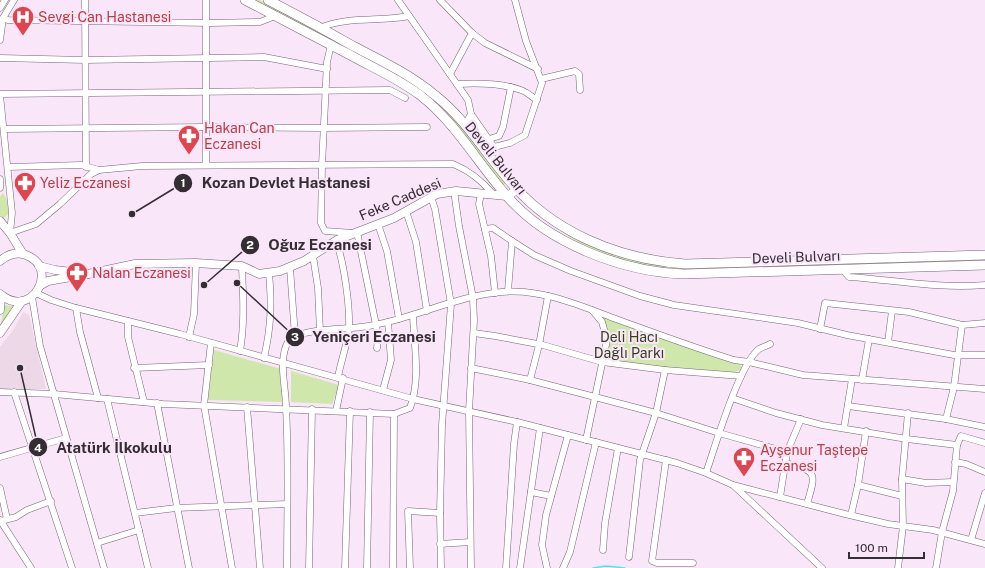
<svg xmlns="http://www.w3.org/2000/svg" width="985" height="568" font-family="'Public Sans',sans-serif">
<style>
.education{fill:#edd8e7}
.green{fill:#d0e7ac}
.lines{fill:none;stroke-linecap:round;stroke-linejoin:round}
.stream{stroke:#4be6eb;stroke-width:1.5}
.minor-casing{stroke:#746474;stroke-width:7}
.major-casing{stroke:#746474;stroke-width:9}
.highway-casing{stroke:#746474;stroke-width:10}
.minor{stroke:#fff;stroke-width:6}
.major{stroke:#fff;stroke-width:8}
.highway{stroke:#fff;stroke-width:9}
.labels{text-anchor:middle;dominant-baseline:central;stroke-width:4;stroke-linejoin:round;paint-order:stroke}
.health-label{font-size:14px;fill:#be3a42;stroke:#f9e6f9;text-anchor:start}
.street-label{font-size:14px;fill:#342d34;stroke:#f9e6f9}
.park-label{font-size:14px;fill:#334019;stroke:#f9e6f9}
.leader{fill:none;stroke:#342d34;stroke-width:1.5}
.callout-dot{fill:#342d34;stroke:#f9e6f9;stroke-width:1.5}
.mark-label{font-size:12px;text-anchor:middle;font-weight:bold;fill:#fff}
.callout-label{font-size:15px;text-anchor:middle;font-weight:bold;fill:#342d34;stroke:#f9e6f9;stroke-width:4;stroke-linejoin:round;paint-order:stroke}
</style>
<rect width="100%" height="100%" fill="#f9e6f9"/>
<polygon class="education" points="23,312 29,315 46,389 0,390 0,347 14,329"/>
<g class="green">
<polygon points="252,0 260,0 417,85 450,112 506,183 503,185 447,115"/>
<polygon points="3,193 7,200 9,213 3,219 0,215 0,197"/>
<polygon points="562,233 615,255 657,264 985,258 985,261 680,270 635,264 597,252"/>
<polygon points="4,305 16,307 0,330"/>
<polygon points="601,317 731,363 738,363 742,367 741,370 734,372 671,368 612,360 608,357 609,336"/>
<polygon points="214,350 281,369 283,401 281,402 208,400"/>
<polygon points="291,371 339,385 332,404 291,402"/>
</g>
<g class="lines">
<polyline class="stream" points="593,568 606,566 625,568"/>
<g class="minor-casing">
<g id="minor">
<polyline points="85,0 86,167"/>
<polyline points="206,0 206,165"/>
<polyline points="398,0 468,100 471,114 465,125"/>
<polyline points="440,0 472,33 485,43 538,69"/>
<polyline points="0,8 5,0"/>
<polyline points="3,18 8,20 211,23 260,22 275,16"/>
<path d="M320,28C347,16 381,22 409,16"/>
<polyline points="0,40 3,18 14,0"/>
<polyline points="331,45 327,62 322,165 321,223 325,231 353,233"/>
<polyline points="0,58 85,60 264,57 327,69"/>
<polyline points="450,74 472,33"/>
<polyline points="541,79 575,71 579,74 580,90"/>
<path d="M457,84C477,83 502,83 521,90C527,92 532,97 537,100"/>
<polyline points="0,94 390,90 405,98"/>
<path d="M0,95L12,213L10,233L36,224L60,204L91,174L99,170L142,166L453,164C470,171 481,180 493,194"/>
<polyline points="471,114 494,147 510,143 525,135 542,83 526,41 515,0"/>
<polyline points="4,129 206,127 324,128 427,127"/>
<polyline points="489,139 499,136 503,127 511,87"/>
<polyline points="8,167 81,165 99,170"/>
<polyline points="0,179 0,188"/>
<polyline points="454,191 459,226 473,298 474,320 469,411 471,568"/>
<polyline points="481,193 479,204 491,256 495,293"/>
<polyline points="431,197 435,209 451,304 442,425 440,513 441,568"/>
<polyline points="406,211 416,242 427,311"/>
<polyline points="378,224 387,251 399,319"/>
<polyline points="485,229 493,228 512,241 508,291"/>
<polyline points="357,232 376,325 378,338 377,348"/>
<path d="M336,241C344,262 350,306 349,329C347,345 341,361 338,377"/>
<polyline points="512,241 534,255 571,271 640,296 674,305 798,323 847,335 954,355 985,355"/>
<polyline points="313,256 318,288 320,331"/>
<polyline points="290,268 295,336"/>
<path d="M842,269L849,277C895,280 939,289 985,285"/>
<polyline points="36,293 51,300 76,308 180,334 413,399 517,422 677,463 706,473 733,485 845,514 888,524 933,530 985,544"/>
<polyline points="32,297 40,346 104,568"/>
<polyline points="76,308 80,332 98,398"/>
<polyline points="128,321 128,337 144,402"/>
<polyline points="820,329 825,303 909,312 962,325 985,323"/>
<polyline points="474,333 495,336 543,345 602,362 665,370 741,376"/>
<polyline points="189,337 194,314 196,263"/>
<polyline points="888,342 892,311"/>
<polyline points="211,343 204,405 232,568"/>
<path d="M240,351C245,322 243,295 242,266"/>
<path d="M264,358C271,327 272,305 269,273"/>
<polyline points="134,368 209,365"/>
<polyline points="471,368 530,380 656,413 719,433 787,452"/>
<polyline points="530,380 539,345 548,296"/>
<polyline points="862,380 869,339"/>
<polyline points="383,390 391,360 388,322"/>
<path d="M0,392L54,394L163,404L394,414L410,408C421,379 414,345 413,315"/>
<polyline points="14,392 72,568"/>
<polyline points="732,398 776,413 822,425 907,439 957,445"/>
<polyline points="107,399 148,568"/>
<polyline points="157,403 189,568"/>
<polyline points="848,406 946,419 985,427"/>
<polyline points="247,407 260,568"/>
<polyline points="336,411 343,378"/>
<polyline points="946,419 954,387 962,325"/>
<polyline points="844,428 852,379"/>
<polyline points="586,440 607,340 602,322 592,310"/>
<polyline points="0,457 66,438"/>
<polyline points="666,460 652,561 657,563 693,563"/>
<polyline points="955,462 966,464 985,472"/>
<path d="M785,463C818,471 816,473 807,504"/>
<path d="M706,473C715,447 739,364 759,349C762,347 767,346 770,344"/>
<polyline points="902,479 926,483 953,482"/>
<polyline points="858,485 902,496"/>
<polyline points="734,486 822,568"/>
<polyline points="0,488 7,519"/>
<polyline points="531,492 551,496"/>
<polyline points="780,497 787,452 801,419"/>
<polyline points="135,513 176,508 287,504"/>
<polyline points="851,515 858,485 866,431"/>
<polyline points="0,520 31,568"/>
<polyline points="1,521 16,517 27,510 51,501"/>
<polyline points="971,540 985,493"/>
<polyline points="97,543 139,530"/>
<polyline points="440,544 470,542"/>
<polyline points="603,550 605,523 618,448"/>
<polyline points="629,557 640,460 656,413 665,370"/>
<path d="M287,568C287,515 289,461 286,408C286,388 279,365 286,346C292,327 344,330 361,327C409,321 454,296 502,292C541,288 581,306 616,319C655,333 695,348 734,360L749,362L803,375L985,389"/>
<polyline points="309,568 312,409"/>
<polyline points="345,568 350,411"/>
<polyline points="367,568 370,412"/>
<polyline points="393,568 394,414"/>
<polyline points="410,568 408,511 440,513"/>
<polyline points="506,568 514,444 517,422"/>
<polyline points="520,568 540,428"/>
<polyline points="547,568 542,545 546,515 568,435"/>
<polyline points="563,568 570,552 596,442"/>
<polyline points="898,568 903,526 902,479 908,413"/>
<polyline points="936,568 942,532 953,491 957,445 961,436 985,443"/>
</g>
</g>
<g class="major-casing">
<g id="major">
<polyline points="0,221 10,233 23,254"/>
<path d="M0,261C7,255 16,251 26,255C61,268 31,321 0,294"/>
<polyline points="39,266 55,270 88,274 48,281 41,285"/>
<polyline points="88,274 135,264 196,263 242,266 259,274 280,271 304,261 337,240 394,218 437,194 456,191 507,196 517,190"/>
<polyline points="0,310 1,295"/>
<polyline points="0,333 22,301"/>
</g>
</g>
<g class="highway-casing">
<g id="highway">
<path d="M245,0C281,19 318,38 354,57C376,69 400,80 420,95C455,122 477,162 506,195C546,243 623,272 684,274L985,265"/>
<path d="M268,0C297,15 325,30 353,46C382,61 411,75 436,96C465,119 484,151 507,178C551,232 617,259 685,264L985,255"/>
</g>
</g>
<use href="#minor" class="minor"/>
<use href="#major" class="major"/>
<use href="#highway" class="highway"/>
</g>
<defs>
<g id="hospital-pin" transform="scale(1.15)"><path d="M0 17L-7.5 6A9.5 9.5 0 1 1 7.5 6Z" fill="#e0444e" stroke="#f9e6f9"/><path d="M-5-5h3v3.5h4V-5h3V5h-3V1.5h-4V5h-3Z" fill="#fff"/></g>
<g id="pharmacy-pin" transform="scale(1.15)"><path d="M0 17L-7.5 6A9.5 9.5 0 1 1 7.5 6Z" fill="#e0444e" stroke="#f9e6f9"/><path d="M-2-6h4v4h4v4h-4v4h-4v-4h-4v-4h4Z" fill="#fff"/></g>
</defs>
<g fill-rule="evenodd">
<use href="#hospital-pin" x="23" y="17"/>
<use href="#pharmacy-pin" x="189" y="136"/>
<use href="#pharmacy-pin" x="25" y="183"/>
<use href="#pharmacy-pin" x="77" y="273"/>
<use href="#pharmacy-pin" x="744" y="458"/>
</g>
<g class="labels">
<g class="health-label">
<text x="38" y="17">Sevgi Can Hastanesi</text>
<text x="204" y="128">Hakan Can<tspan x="204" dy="16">Eczanesi</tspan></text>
<text x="40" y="183">Yeliz Eczanesi</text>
<text x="92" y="273">Nalan Eczanesi</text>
<text x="760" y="450">Ayşenur Taştepe<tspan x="760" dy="16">Eczanesi</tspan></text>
</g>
<g class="street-label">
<text transform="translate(496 158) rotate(51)">Develi Bulvarı</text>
<text transform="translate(400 199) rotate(-23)">Feke Caddesi</text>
<text transform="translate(796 257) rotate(-2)">Develi Bulvarı</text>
</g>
<g class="park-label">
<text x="629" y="337">Deli Hacı<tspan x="629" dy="16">Dağlı Parkı</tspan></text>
</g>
</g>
<path class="leader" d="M132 214L183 183M204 285L250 245M237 283L295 337M20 368L38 447"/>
<g class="callout-dot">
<circle cx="132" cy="214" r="4"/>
<circle cx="204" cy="285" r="4"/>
<circle cx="237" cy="283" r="4"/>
<circle cx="20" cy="368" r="4"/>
<circle cx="183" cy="183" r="10"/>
<circle cx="250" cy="245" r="10"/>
<circle cx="295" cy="337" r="10"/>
<circle cx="38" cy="447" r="10"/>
</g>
<g class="mark-label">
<text x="183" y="187">1</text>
<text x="250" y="249">2</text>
<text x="295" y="341">3</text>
<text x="38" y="452">4</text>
</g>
<g class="callout-label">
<text x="286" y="188">Kozan Devlet Hastanesi</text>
<text x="320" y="250">Oğuz Eczanesi</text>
<text x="374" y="342">Yeniçeri Eczanesi</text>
<text x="114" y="453">Atatürk İlkokulu</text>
</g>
<path d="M849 552v6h75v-6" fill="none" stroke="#342d34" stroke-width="2"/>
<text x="855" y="552" font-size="12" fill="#342d34" stroke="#f9e6f9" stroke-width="3" paint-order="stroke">100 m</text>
</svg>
